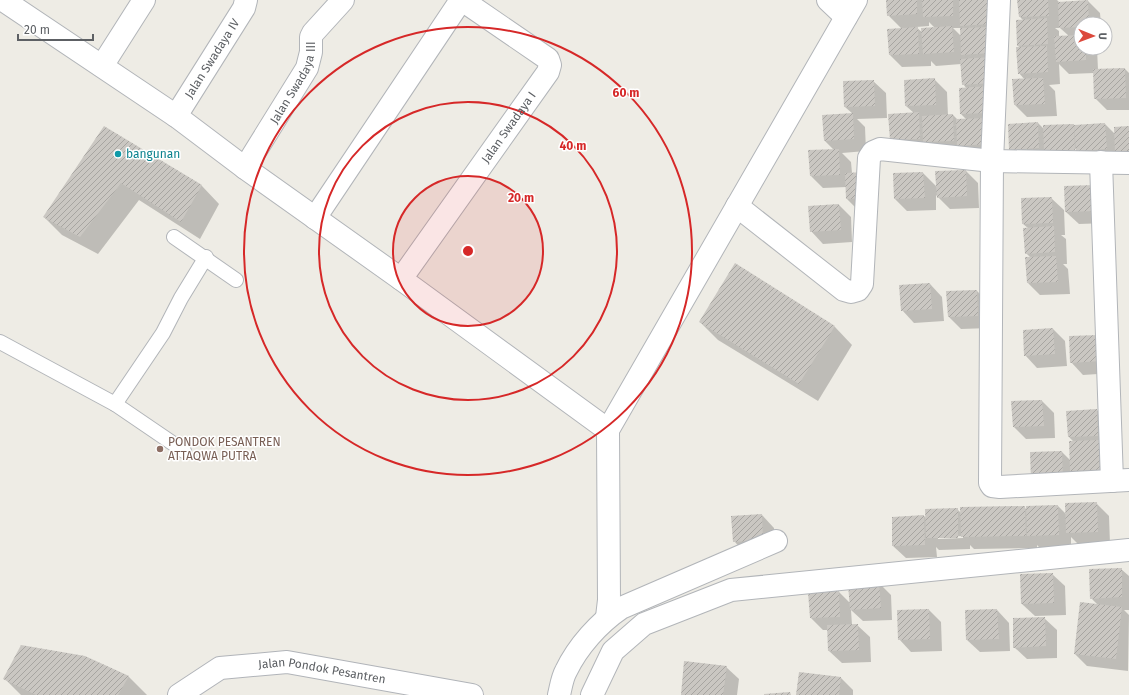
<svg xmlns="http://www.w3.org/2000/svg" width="1129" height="695" font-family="'Fira Sans',sans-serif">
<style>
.shadow{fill:#0003;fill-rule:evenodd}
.building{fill:url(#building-hatch)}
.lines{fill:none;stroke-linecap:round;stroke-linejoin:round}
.lane-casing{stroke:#b2b5b9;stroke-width:16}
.street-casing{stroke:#b2b5b9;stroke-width:24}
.secondary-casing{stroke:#b1b4b9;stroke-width:24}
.lane{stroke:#fff;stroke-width:14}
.street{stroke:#fff;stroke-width:22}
.secondary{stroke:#fff;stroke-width:22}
.ring{fill:none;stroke:#d62828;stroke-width:2}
.culture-dot{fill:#0f9aa8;stroke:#fff;stroke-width:1.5}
.education-dot{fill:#8d6e63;stroke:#fff;stroke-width:1.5}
.labels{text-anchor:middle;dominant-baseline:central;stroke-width:3;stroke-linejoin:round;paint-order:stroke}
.street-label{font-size:12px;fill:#5d6064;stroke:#fff}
.culture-label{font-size:12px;fill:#0d838f;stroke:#fff;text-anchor:start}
.education-label{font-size:12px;fill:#785e54;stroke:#fff;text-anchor:start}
.centre{fill:#d62828;stroke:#fff;stroke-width:2}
.ring-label{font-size:12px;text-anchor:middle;font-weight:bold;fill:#d62828;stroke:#fff;stroke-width:3;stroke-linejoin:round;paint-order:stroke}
</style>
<defs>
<pattern id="building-hatch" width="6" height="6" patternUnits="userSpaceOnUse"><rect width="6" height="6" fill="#cac7c2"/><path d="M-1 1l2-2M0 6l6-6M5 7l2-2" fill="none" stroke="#a7a5a1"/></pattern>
</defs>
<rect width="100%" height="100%" fill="#eeece5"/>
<g class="shadow">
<path d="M887,0H990L1000,156L891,140L914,113L906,106L934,79L947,92L948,116L953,115L958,120H967L961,114L960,89H967L963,84L961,64L936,66L931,61V66L902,67L890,55L902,29L888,15ZM929,22L935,28L923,33L916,27L929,26ZM953,28H961V36Z"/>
<path d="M1018,0H1057L1060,3L1088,1L1100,13L1101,24H1081V48H1097L1098,70L1125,69L1129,73V110H1107L1095,98L1094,73L1069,74L1059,64L1060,84L1049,85L1055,91L1057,116L1027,117L1015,105L1014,80H1025L1019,73L1021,48L1018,46L1023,20L1020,17ZM1055,28H1060L1069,36L1059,37V31Z"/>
<polygon points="873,81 886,93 887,118 857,119 865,127 866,151 842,153 851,162 852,173 877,185 878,210 859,211 847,199 847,187 823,188 811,176 834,150 825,141 853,114 845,107 844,82"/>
<path d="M1038,123L1044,129L1105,124L1115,134L1129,127V165L1022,162L1010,150ZM1080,149V151L1055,152V150Z"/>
<polygon points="104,127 202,186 219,204 200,239 139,200 98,254 62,235 44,217"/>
<polygon points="966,171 978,183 979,208 950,209 936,195 936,210 907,211 895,199 923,173 937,187"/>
<polygon points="1051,198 1064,210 1065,235 1061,235 1066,239 1067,264 1063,264 1068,269 1070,294 1040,295 1028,283 1031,258 1026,253 1028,228 1023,224"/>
<polygon points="1107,198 1108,223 1079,224 1066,212"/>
<polygon points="839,205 851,217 852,242 823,244 811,231"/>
<polygon points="930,284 942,297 944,321 914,323 902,310"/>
<polygon points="977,291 989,303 990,328 961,329 949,317"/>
<polygon points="700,322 835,327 852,345 818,401 718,340"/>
<polygon points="1053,329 1065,341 1067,366 1037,368 1025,355"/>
<polygon points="1111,348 1113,373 1083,375 1071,362"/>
<polygon points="1042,401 1054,413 1055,438 1026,439 1014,427"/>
<polygon points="1097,410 1109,423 1114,482 1044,493 1062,452 1071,461 1074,442 1069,437"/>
<path d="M1096,503L1109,516L1110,544L1079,545L1071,537V547L1040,548L1037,545V548L974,549L970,545V549L939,550L936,547L937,557L906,558L893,546L924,516L927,519L957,509L961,513L1024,507L1027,510L1058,506L1066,514ZM963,536V538L938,539V537Z"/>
<polygon points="762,515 774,528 775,552 746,554 734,541"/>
<polygon points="1121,569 1129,576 1129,610 1124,610 1129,615 1128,671 1087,666 1075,654 1098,605 1091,598"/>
<polygon points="1052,574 1065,586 1066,615 1035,616 1022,604"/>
<polygon points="879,583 891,595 892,620 863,621 851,610 852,625 857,625 870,637 871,662 842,663 829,651 828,630 823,630 811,618 839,592 851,604"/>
<polygon points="929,610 941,622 942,651 911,652 899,639"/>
<polygon points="997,610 1009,623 1010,651 980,652 967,640"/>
<polygon points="1044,618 1057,630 1057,658 1027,659 1014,647"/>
<polygon points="84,657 129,677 147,695 21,695 5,679"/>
<polygon points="726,667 739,679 737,695 682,695"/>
<polygon points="800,673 841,678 853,690 853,695 797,695"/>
</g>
<g class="building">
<polygon points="886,0 917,0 917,14 887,16"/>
<polygon points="922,0 953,0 953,16 923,17"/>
<polygon points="959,0 989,0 990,24 960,26"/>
<polygon points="1017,0 1048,0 1049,16 1019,17"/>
<polygon points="1088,0 1089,24 1081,24 1081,27 1059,28 1058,2"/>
<polygon points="1047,18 1048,44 1017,46 1016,20"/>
<polygon points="952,26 954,52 923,54 921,28"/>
<polygon points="918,27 919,54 889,55 887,29"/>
<polygon points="990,27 991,53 961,55 960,28"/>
<polygon points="1081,35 1081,48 1086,48 1086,60 1056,62 1054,36"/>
<polygon points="1047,46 1048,72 1018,74 1016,47"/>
<polygon points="991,57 992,83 962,85 960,59"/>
<polygon points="1125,68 1126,98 1094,99 1093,69"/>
<polygon points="935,78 936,105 905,106 904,80"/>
<polygon points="1043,78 1045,104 1014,105 1012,79"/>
<polygon points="874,80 875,106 844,107 843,81"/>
<polygon points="989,86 990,113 960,114 959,88"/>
<polygon points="919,112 920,139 890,140 888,114"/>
<polygon points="853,113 854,139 824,141 822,115"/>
<polygon points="953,114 954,141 923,142 922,116"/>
<polygon points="987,118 988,144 957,146 956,119"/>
<polygon points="1038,122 1039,148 1009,150 1008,124"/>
<polygon points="1105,123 1107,149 1076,151 1074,125"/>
<polygon points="1074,124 1075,150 1044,151 1043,125"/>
<polygon points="104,126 202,185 181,222 121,183 80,237 43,217"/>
<polygon points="1129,126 1129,152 1115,153 1114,127"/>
<polygon points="839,149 840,175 810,176 808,150"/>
<polygon points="966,170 967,196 937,198 935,171"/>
<polygon points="866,172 866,198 846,199 845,173"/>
<polygon points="923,172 925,198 894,199 893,173"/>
<polygon points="1095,185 1096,211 1065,212 1064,186"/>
<polygon points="1052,197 1053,223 1022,224 1021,198"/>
<polygon points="839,204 841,230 810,232 808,206"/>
<polygon points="1054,226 1055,252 1025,254 1023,228"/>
<polygon points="1056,256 1058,282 1027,283 1025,257"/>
<polygon points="735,263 835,326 799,384 699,322"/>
<polygon points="930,283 932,309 901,311 899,285"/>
<polygon points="977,290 978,316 948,317 946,291"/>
<polygon points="1053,328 1055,354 1024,356 1023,330"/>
<polygon points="1099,335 1101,361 1070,363 1069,336"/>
<polygon points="1042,400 1044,426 1013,427 1011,401"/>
<polygon points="1097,409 1098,436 1068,437 1066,411"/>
<polygon points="1101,440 1102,470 1070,471 1069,441"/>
<polygon points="1062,451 1063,480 1031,481 1030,452"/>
<polygon points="1097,502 1098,532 1066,533 1065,503"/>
<polygon points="1058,505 1059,535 1027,536 1026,506"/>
<polygon points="1025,506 1026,536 961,537 960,507"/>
<polygon points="958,508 958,538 926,538 925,509"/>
<polygon points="762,514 763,540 733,542 731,516"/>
<polygon points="924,515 925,545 892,546 892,517"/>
<polygon points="1122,568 1122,597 1090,599 1089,569"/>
<polygon points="1053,573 1054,603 1021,604 1020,574"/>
<polygon points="879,582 881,608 850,610 848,584"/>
<polygon points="839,591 840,617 810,618 808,592"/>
<polygon points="1080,602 1122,607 1116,659 1074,654"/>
<polygon points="929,609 930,639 898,640 897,610"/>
<polygon points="997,609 999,639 966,640 965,610"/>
<polygon points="1045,617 1046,646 1013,648 1013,618"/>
<polygon points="858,624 859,650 828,651 827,625"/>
<polygon points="21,645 85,656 129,676 118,695 36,695 3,679"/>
<polygon points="684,661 727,666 723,695 681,695"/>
<polygon points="799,672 841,677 839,695 796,695"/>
<polygon points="790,692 791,695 764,695 764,694"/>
</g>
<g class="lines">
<g class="lane-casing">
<g id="lane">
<polyline points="174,237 236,280"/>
<polyline points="0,342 115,404 184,451"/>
<polyline points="115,404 163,333 181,298 206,257"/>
</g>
</g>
<g class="street-casing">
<g id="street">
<polyline points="3,0 176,116 245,168 401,279 608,430"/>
<polyline points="828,0 846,17"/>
<polyline points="999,0 992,161 990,483 992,486 1000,487 1129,480"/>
<polyline points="102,66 144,0"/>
<path id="s1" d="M176,116L244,8L246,0"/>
<polyline points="1101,162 1112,481"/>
<path id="s2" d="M245,168L307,68L311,52V37L313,33L343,0"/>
<polyline points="737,206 844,290 851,292 858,290 862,284 869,158 873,152 880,149 992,161 1129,163"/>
<polyline points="315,218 461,0"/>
<path id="s3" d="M401,279L548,72L550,65L548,59L462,0"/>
<polyline points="607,617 609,600 608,430 856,0"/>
<path d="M559,695C561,687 562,678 566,671C578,646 599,623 621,608L776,541"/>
<polyline points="592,695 613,651 644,624 731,590 1129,550"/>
</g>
</g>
<g class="secondary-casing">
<g id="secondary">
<path id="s4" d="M179,695L220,668L287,662L472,695"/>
</g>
</g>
<use href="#lane" class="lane"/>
<use href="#street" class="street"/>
<use href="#secondary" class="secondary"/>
</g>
<circle cx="468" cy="251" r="75" fill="#d62828" fill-opacity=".12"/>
<g class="ring">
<circle cx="468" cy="251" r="75"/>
<circle cx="468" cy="251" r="149"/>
<circle cx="468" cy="251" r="224"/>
</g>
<circle class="culture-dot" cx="118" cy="154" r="4"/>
<circle class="education-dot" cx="160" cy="449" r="4"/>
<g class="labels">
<g class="street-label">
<text stroke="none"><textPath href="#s1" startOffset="68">Jalan Swadaya IV</textPath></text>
<text stroke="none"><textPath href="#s2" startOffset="99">Jalan Swadaya III</textPath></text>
<text stroke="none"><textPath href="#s3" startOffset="186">Jalan Swadaya I</textPath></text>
<text stroke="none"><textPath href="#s4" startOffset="152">Jalan Pondok Pesantren</textPath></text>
</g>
<g class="culture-label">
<text x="126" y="154">bangunan</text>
</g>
<g class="education-label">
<text x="168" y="442">PONDOK PESANTREN<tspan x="168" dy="14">ATTAQWA PUTRA</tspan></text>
</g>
</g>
<circle cx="468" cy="251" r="6" class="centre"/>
<g class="ring-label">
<text x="626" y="97">60 m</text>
<text x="573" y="150">40 m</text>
<text x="521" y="202">20 m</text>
</g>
<g transform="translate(1093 36) rotate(91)"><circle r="19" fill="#ffffff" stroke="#bebfc1"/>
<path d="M0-3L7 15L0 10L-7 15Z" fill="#dc493c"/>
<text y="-6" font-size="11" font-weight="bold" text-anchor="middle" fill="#5d6064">U</text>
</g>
<path d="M18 34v6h75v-6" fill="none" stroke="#5d6064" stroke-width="2"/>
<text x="24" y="34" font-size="12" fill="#5d6064" stroke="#ffffff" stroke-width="3" paint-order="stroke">20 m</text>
</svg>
